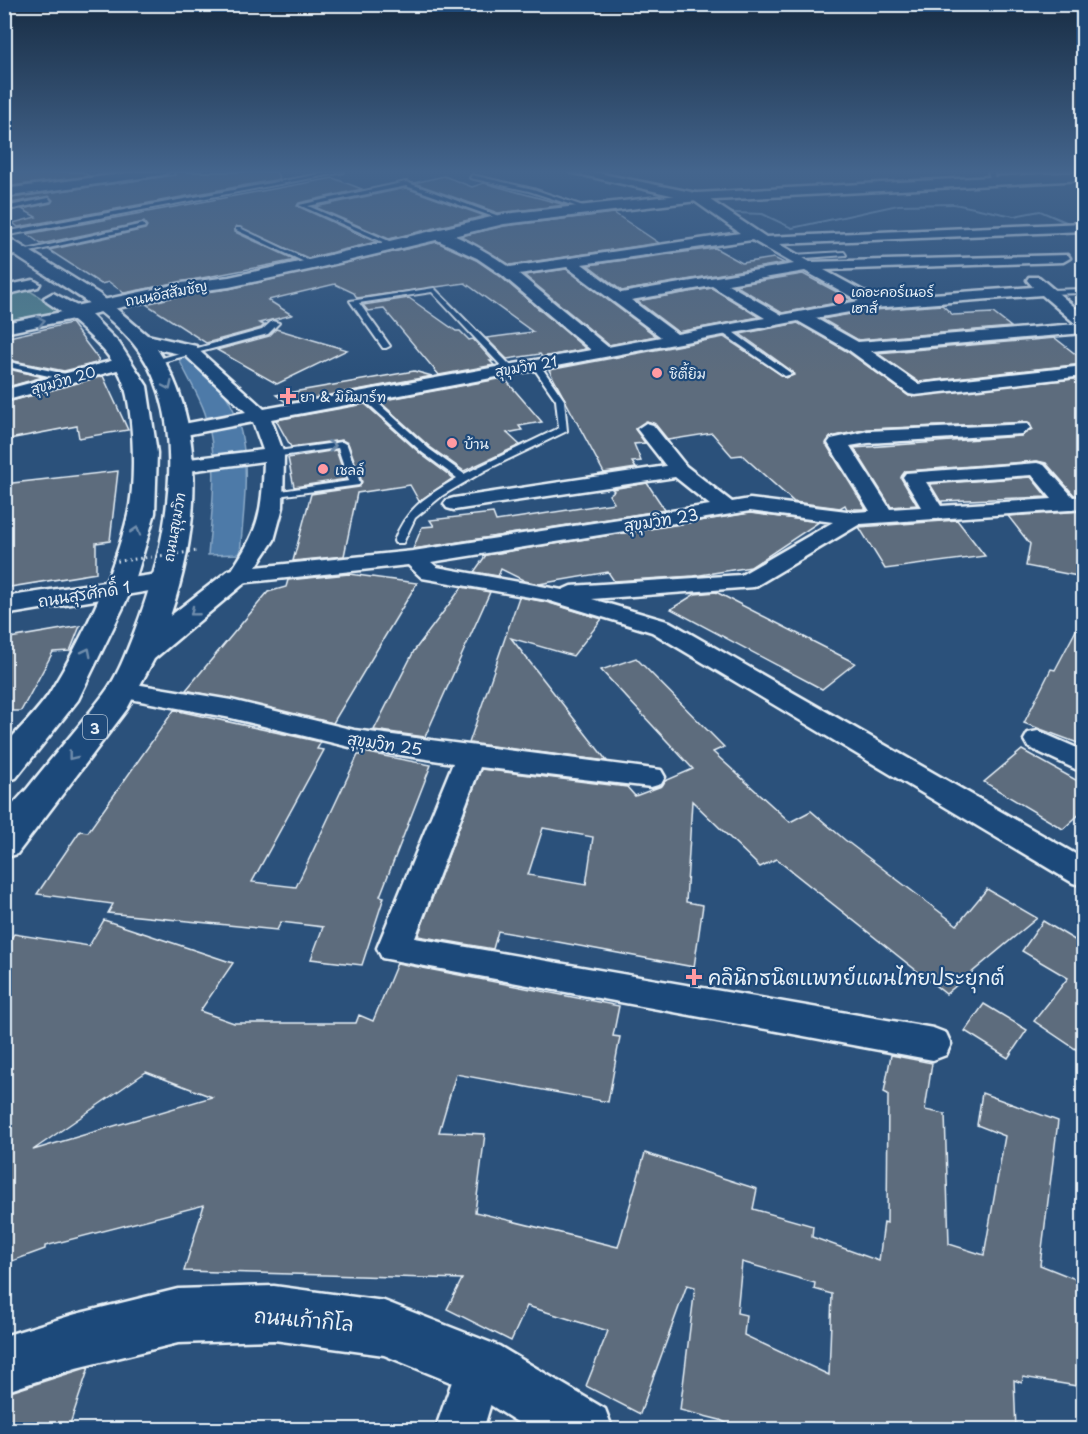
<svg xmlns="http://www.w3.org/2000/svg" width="1088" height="1434" font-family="'Playpen Sans','Playpen Sans Thai',sans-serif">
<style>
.green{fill:#52838e;stroke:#9dbac3;stroke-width:1.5}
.water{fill:#4d7aa8;stroke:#8baac8;stroke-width:1.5}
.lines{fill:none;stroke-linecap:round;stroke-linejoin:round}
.stream{fill:#8baac8;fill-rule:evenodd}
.building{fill:#5d6c7d;stroke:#e8f1f8;stroke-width:1.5;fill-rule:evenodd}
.lane-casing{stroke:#e8f1f8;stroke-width:4}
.street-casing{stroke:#e8f1f8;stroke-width:5}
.secondary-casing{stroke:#e8f1f8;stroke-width:5}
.highway-casing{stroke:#e8f1f8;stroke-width:5}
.lane{fill:#1f4a7a;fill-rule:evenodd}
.street{fill:#1f4a7a;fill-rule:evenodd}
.secondary{fill:#1f4a7a;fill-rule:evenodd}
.highway{fill:#1f4a7a;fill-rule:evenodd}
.path-bridge{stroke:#e8f1f8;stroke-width:3;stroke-dasharray:1.5 4;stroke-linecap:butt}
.oneway{stroke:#6f8dac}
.poi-dot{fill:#ff9aa2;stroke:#1f4a7a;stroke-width:2}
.labels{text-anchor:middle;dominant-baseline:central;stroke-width:4.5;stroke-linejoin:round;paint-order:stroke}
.far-poi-label{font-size:14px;fill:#e8f1f8;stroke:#1f4a7a;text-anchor:start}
.far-street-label{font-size:14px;fill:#e8f1f8;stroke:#1f4a7a}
.shield{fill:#1f4a7a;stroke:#acbfd2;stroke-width:1.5}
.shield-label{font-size:15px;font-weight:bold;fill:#e8f1f8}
.street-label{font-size:16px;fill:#e8f1f8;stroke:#1f4a7a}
.near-poi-label{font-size:20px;fill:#e8f1f8;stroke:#1f4a7a;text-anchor:start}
.near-street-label{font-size:20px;fill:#e8f1f8;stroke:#1f4a7a}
</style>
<rect width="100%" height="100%" fill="#2b517b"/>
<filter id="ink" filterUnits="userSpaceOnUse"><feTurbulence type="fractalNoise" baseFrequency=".0167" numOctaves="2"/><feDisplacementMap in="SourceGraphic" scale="12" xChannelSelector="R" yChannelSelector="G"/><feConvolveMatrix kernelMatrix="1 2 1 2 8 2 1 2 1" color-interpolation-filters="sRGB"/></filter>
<g filter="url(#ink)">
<polygon class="green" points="27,289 62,311 5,322 4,295"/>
<path class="water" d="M181,357C190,357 197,365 204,371C259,415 245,492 240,554L208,555C212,510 220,457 205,413C199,395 187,377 179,359Z"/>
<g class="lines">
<polygon class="stream" points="954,203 1014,215 1040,210 1069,222 1081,225 1079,226 1067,224 1040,212 1014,217 954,205 898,206 792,229 762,215 709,213 707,212 709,211 763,213 792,227 898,204"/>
</g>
<g class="building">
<polygon points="4,172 82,172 90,176 4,187"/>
<polygon points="173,172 276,172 280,179 18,227 13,223 36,217 22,209 51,203 53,200 49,196 11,203 4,199 175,175"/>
<polygon points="444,176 472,187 484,183 565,205 498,213 414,183"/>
<polygon points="333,178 362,189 299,203 297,206 376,242 308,258 236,226 235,232 296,260 124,293 109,282 101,284 49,250 145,229 147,226 144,222 41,244 27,234"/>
<polygon points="406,188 485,216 389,239 315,207"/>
<polygon points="614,213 659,243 510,265 461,236 504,226"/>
<polygon points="437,242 476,260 501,277 586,349 542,357 540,354 507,359 486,338 533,332 465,283 357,298 354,293 335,284 268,300 292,315 259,323 264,325 261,328 206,343 146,304 182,295 229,289"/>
<polygon points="715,248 742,263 774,258 784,263 622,291 588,265"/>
<polygon points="566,269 656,336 609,345 524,275"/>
<polygon points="803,274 852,300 782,313 735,285"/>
<polygon points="712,288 759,317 678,332 637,301"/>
<polygon points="409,298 456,331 460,331 469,340 473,339 493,361 490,361 494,365 439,375 384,309 368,311 363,305"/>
<polygon points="942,305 953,315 993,313 1011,327 858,340 822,319 873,310"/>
<polygon points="71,323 99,360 96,363 64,371 4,359 4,338"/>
<polygon points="798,323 848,352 909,396 1083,378 1083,495 1074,495 1046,463 1037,461 906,471 901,478 917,505 891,507 854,448 1021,436 1032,429 1028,422 868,429 831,437 826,444 866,509 847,509 845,505 840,508 794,502 742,455 732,456 712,433 668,440 655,424 647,421 635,429 645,443 634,444 641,461 632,462 636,468 604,473 549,370 724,337 786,378 794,375 793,372 740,334"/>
<polygon points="276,329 347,350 277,384 217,350 269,336"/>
<polygon points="1055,338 1083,360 1083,364 919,382 877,353"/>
<polygon points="4,368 43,377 4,388"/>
<polygon points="414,371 432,376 287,403 276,395"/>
<polygon points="103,376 128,430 79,438 77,426 4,440 4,403"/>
<polygon points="504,378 542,422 519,426 522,430 507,433 520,445 464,471 430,447 379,401"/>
<polygon points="365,404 422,455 453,478 419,501 410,485 357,493 344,556 293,561 311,494 359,487 362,482 348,443 342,440 291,447 276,420"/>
<polygon points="336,450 346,479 294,487 288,458"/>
<polygon points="118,471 110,541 96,543 96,573 4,588 4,484"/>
<polygon points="1031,477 1047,497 942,501 942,504 930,484"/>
<polygon points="647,483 665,510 413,549 422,527 434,526 430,520 493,513 496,521 614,503 609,495 614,491 612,489"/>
<polygon points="1083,511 1083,577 1026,566 1030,544 1008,516"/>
<polygon points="750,513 819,522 751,567 694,576 614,581 608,572 539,584 525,581 501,569 498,576 474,572 486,555"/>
<polygon points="957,520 985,556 885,569 859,527"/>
<polygon points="349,574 417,583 333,723 186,690 268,592 286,587 288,580"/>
<polygon points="462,587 490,592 425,737 374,730 414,651"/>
<polygon points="716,592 855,663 822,689 671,609 695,594"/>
<polygon points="519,597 546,602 602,619 573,656 511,638 607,761 469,743"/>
<polygon points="1083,617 1083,745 1024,723 1051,669 1055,670"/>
<polygon points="80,626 70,651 53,652 21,711 4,711 4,639"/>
<path d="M636,658L724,747L713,752L790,822L811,811L845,840L957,925L987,889L1037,918L946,994L776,859L760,867L692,801L686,902L703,905L694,967L498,931L493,949L418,936L481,769L627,787L635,796L662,786L665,781L693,769L601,670ZM543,828L593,837L586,885L528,875Z"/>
<polygon points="174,710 321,742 317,749 324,750 252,882 296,887 358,755 361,755 363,752 431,765 380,896 384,897 362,965 311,959 323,927 281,922 277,930 108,913 113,904 37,894 80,831 88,832"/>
<polygon points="1022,750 1083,784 1083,811 1063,829 984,782"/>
<path d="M104,920L233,963L200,1011L234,1023H356L359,1015L373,1021L397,963L619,1006L613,1036L620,1037L608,1102L456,1074L439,1132L485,1134L475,1212L618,1247L645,1153L757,1189L753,1209L813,1226L812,1237L879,1261L884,1222L887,1223L888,1094L884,1092L891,1055L932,1063L925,1110L945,1114L949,1244L984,1255L1005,1136L977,1125L982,1093L1058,1121L1040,1265L1083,1282V1387L1023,1377L1022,1383L1014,1380L1016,1430H740L720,1420L680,1410L695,1287L687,1285L640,1414L586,1386L608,1331L527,1306L511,1341L447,1309L462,1279L184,1271L204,1205L45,1246V1249L4,1264V948L14,934L89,946ZM146,1072L212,1097L33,1150ZM742,1262L815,1283L814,1289L832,1294L829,1375L744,1335L746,1315L737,1313Z"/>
<polygon points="1043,921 1083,945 1083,1054 1034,1021 1068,978 1022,951"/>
<polygon points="984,1004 1027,1030 1008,1058 965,1031"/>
<polygon points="89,1367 68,1430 4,1430 4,1394"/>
</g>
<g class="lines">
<g class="lane-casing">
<g id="lane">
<polygon points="331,172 344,172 4,236 4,232"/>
<polygon points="988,172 994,172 995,181 991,181"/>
<polygon points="472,175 533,189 589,208 584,209 529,191 470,178"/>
<polygon points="406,182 507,219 502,220 406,186 308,206 396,244 394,247 299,205"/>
<polygon points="49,198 51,201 4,211 4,207"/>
<polygon points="143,224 145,227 21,254 18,252"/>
<polygon points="236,228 240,228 316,264 311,265 236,230"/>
<polygon points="844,252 846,255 793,259 790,257 793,255"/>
<polygon points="434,288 512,367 512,371 506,371 432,292 359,303 390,346 386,348 383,348 350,301"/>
<polygon points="1084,289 1084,293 1049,294 1045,292 1049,290"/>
<polygon points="272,321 279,323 268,334 155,364 151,361 262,330"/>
<polygon points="721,328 727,328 792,374 785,376 721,332"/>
<polygon points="4,361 71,375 75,378 71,381 4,366"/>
<path d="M535,361L538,362L564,400L567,431L486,470L443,495L415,518L403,543H395L394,541C406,508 427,496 457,478L423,453L362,398V394H368L429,449L464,474L559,428L556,400L531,364Z"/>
<polygon points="342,442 347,445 360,483 359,485 270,497 270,493 274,492 349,481 338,448 274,457 269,454 271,452"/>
</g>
</g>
<g class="street-casing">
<g id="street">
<polygon points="136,172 168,172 162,175 4,197 4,189"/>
<path d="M570,172H593L701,194L766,237L1084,223V231L779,244L810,262L1068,255L1070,258L1063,262L824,270L876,298L1033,287L1027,280L1029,277H1039L1084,315V333L871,351L918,384L1084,366V376L915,395L909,394L849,350L798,321L271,419L284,454L283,507L274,540L256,567L413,551L710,505L675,477L454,510L447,508L444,504L447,500L454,498L666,466L637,429L646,423L653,425L686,466L732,502L750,499L855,512L870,511L828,443L831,439L868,431L1028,424L1030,428L1021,434L868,443L850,446L890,509L921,507L903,477L906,473L1037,463L1044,465L1073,497H1084V509L860,524L754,587L592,599L670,622L1084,859V886L1073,883L652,632L547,600L422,578L408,565L239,583L231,581L228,576C259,529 262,517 264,461L181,472L174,470L171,466L174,462L181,460L263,450L253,422L180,436L173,434L171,430L173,426L246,412L183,353L181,350L183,347H195L264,409L591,350L502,275L477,258L433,238V232C451,228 494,257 510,267L740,233L693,200ZM752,240L794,264L621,293L582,264ZM567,267L661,337L608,347L519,274ZM805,271L859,301L782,315L728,284ZM712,286L765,318L677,334L631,300ZM1042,295L1076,324L858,342L815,318L873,308ZM1032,475L1052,499L941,506L926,482ZM750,511L833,522L741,575L571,586L562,590L437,567L431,562Z"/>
<polygon points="33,280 40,284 38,287 4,295 4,286"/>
<polygon points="78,309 86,314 83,317 4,333 4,323"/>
<polygon points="122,358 130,363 128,367 4,401 4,390"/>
<polygon points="123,682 231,700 354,730 661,770 665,777 661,784 651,787 480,767 415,938 933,1028 946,1033 951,1044 946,1055 933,1060 382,958 377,948 453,763 354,748 231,718 114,696 110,690 114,684"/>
<polygon points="1038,731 1084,751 1084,773 1028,747 1024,740 1028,733"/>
<polygon points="479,1343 495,1350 502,1366 483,1430 435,1430 463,1350"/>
</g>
</g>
<g class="secondary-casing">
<g id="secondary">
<polygon points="1084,172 1084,180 697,201 504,224 313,269 229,287 182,293 75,318 66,312 75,306 182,283 229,277 313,259 504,214 697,193"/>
<polygon points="164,573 174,575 178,581 174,587 4,615 4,597"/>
<polygon points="274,1286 384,1301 499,1346 605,1409 613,1430 530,1430 460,1386 384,1355 274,1340 178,1343 76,1368 4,1392 4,1336 76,1314 178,1289"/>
</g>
</g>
<g class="highway-casing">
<g id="highway">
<path d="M4,235L99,294L147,335L196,346L199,350L196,354L189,356L157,349C208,425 199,532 170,616L229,570L239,568L249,570L253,576L154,659L127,709L17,854L4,858C4,846 1,828 4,817C8,808 21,796 27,789C52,757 80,726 104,694C118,676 126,653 134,633C166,550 195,417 132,342C98,302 47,278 4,248Z"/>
<path d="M53,293L88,312L119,343L147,386L157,453L155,513L133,587L78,700L16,778L4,781V746C19,729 37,712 49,694C81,642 114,574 128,515C136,483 134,419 125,388C117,354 74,320 47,302L44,298Z"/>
</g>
</g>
<use href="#lane" class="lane"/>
<use href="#street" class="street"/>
<use href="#secondary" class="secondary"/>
<use href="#highway" class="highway"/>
<polyline class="path-bridge" points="112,562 198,551"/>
</g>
<defs><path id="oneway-chevron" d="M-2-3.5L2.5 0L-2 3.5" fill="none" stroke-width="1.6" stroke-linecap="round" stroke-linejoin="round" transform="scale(1.5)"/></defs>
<g class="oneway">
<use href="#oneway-chevron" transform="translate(41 321) rotate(-11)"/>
<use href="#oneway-chevron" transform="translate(168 386) rotate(65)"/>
<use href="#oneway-chevron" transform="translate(332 446) rotate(-7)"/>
<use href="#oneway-chevron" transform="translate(136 531) rotate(-73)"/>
<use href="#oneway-chevron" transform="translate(194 612) rotate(141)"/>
<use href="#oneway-chevron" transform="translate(87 652) rotate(-63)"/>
<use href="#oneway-chevron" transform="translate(72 756) rotate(128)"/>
</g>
</g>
<linearGradient id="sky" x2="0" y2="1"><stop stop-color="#182d44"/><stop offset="0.46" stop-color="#44658d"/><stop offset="1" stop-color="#44658d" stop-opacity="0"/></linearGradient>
<rect width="1088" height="373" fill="url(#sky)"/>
<g class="poi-dot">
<circle cx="839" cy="299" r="6"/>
<circle cx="657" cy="373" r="6"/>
<path d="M285 387h6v6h6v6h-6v6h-6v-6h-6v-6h6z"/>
<circle cx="452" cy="443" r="6"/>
<circle cx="323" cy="469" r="6"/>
<path d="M691 968h6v6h6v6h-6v6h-6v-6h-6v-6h6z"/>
</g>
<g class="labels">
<g class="far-poi-label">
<text x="851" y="291">เดอะคอร์เนอร์<tspan x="851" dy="16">เฮาส์</tspan></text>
<text x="669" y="373">ซิตี้ยิม</text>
<text x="300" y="396">ยา &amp; มินิมาร์ท</text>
<text x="464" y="443">บ้าน</text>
<text x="335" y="469">เชลล์</text>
</g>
<g class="far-street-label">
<text transform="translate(166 293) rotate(-11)">ถนนอัสสัมชัญ</text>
<text transform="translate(526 366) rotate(-10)">สุขุมวิท 21</text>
<text transform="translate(63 380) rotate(-16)">สุขุมวิท 20</text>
<text transform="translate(174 527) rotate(-80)">ถนนสุขุมวิท</text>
</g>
<rect class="shield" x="83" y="715" width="24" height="24" rx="4.5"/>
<g class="shield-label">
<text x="95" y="727">3</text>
</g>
<g class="street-label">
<text transform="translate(661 519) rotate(-9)">สุขุมวิท 23</text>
<text transform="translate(84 593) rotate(-9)">ถนนสุรศักดิ์ 1</text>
<text transform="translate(385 743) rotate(9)">สุขุมวิท 25</text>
</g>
<g class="near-poi-label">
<text x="708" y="977">คลินิกธนิตแพทย์แผนไทยประยุกต์</text>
</g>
<g class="near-street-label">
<text transform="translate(304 1319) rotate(5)">ถนนเก้ากิโล</text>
</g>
</g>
<rect width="1088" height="1434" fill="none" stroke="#1f4a7a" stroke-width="24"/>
<rect x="12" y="12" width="1064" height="1410" fill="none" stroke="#e8f1f8" stroke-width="2" filter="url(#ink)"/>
</svg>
